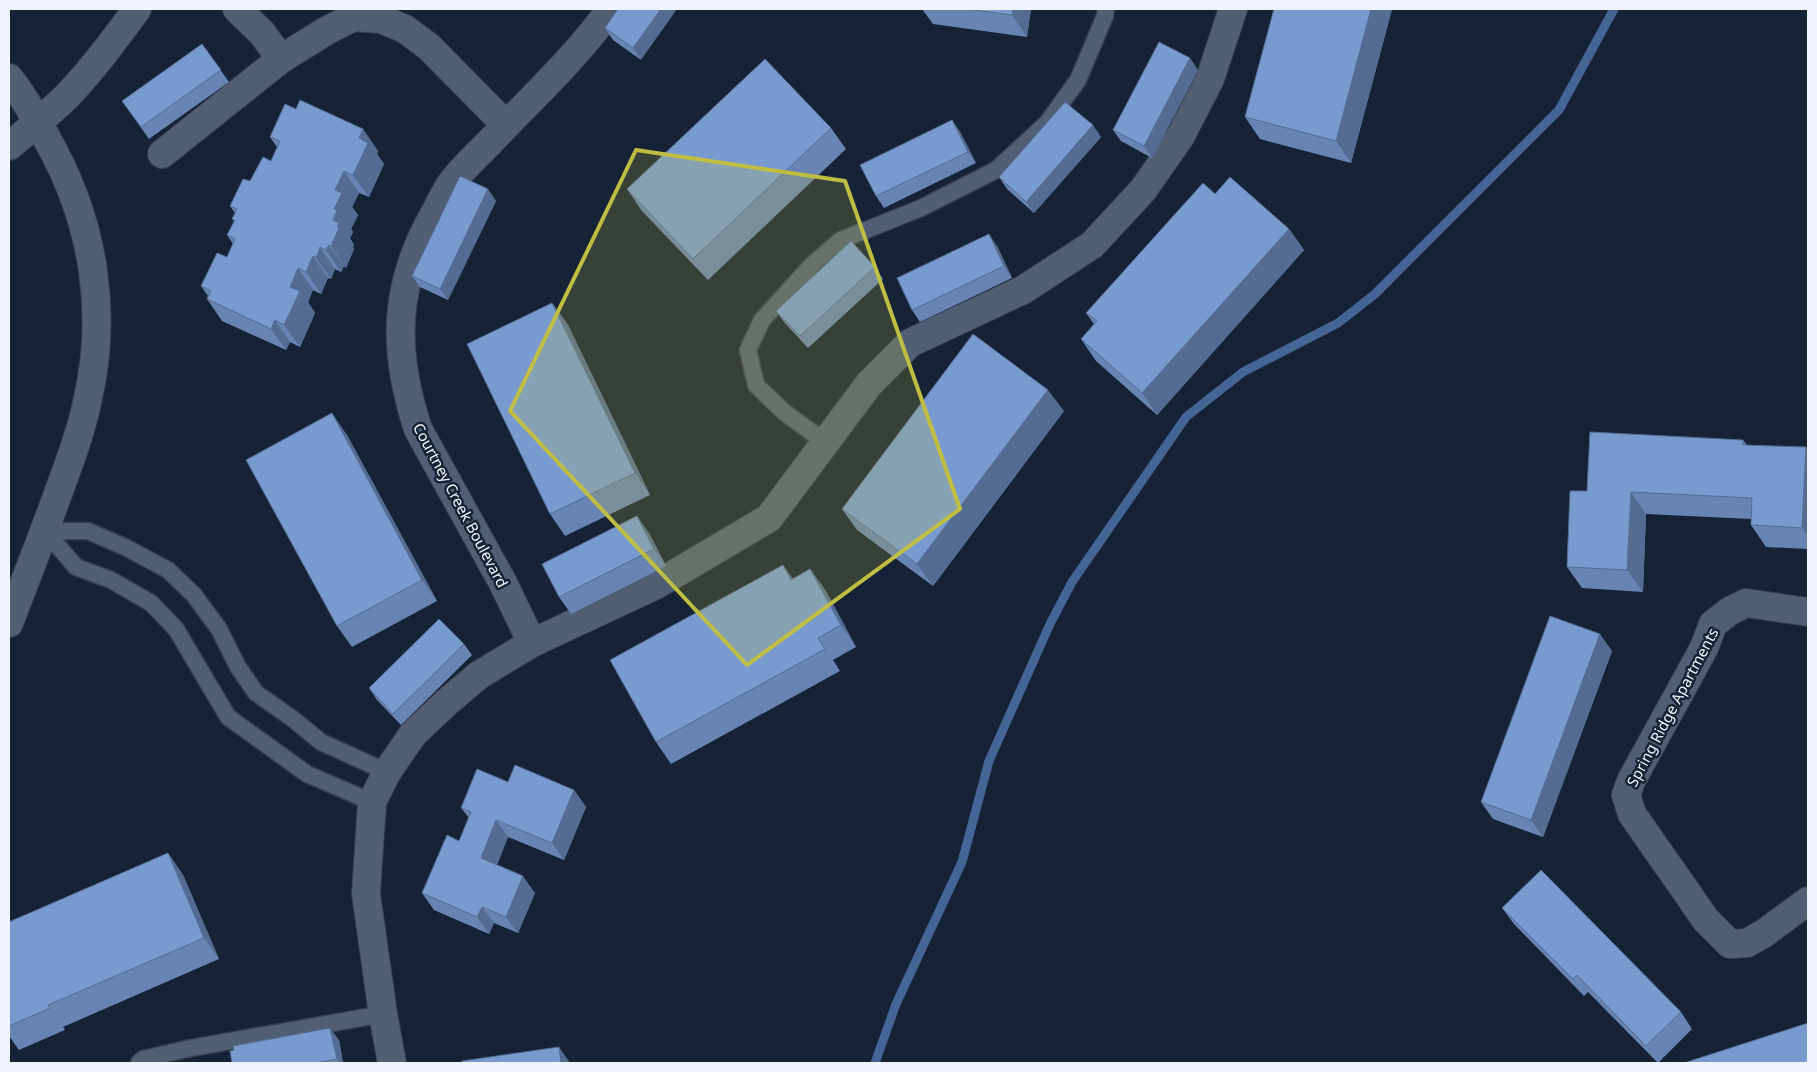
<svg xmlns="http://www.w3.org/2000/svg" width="1817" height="1072" font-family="'Noto Sans',sans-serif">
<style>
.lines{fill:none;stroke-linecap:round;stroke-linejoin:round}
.stream{stroke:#466597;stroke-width:9}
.service-casing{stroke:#373e4e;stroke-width:19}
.minor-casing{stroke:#373e4e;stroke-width:30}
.service{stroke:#515f75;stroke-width:16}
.minor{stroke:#515f75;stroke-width:28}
.wall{fill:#6784b2}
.shaded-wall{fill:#546c91}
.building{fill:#789acf;stroke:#546c91}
.marked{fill:#bfbe42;fill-opacity:0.2;stroke:#bfbe42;stroke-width:4;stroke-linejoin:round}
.labels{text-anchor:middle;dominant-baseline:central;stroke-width:5;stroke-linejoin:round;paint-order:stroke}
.street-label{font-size:15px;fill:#f0f5fd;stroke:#162235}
</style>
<rect width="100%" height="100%" fill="#162235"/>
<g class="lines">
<polyline class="stream" points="875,1063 896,1004 962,862 989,761 1050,624 1072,582 1186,417 1243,372 1338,323 1375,294 1559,110 1614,9"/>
<g class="service-casing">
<g id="service">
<polyline points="825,442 784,412 756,385 748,350 762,320 813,264 841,240 921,208 996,170 1047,123 1078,80 1105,16 1106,9"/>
<polyline points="45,531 88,531 127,548 168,570 194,595 219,629 238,667 256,693 293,719 321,742 387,772"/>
<polyline points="45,531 76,567 111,580 151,603 176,629 228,717 307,774 372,802"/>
<polyline points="139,1063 143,1059 191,1048 383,1014"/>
</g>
</g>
<g class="minor-casing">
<g id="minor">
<polyline points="237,9 262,33 281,59"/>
<path d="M9,78C27,101 40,126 54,152C94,228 107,314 88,398C82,429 71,459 60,488C44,533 26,578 9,623"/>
<path d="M9,146C29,130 49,114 67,96C93,69 115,39 137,9"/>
<polyline points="162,154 281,59 326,31 353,17 381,19 405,29 429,47 506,125"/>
<polyline points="1808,612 1746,603 1730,611 1713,624 1704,648 1631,781 1626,795 1632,814 1706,920 1730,944 1747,943 1763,934 1808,901"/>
<path d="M532,643L503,583L418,429C392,350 393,284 436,211C441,201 446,190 453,181C463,168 477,155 489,143C531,99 576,57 611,9"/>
<polyline points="392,1063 383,1014 366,894 372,802 387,772 413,734 447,702 479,675 532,643 656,585 769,518 869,384 910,343 1023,290 1092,245 1143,190 1180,137 1210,79 1233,9"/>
</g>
</g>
<use href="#service" class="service"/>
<use href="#minor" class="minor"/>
</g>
<g class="wall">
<polygon points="618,9 641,60 613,40 605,28"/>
<polygon points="922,9 1031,9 1027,37 933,24"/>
<polygon points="1274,9 1392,9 1351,163 1260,139 1245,117"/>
<polygon points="202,44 229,82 149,139 122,101"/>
<polygon points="1198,70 1152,158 1121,141 1113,130"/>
<polygon points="296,109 363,129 378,151 377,154 384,164 369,197 359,193 352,207 358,215 351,229 353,232 350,238 354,245 353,247 354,249 346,268 344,266 341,272 335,269 331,279 328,278 321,294 313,290 308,302 315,313 300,347 290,342 286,350 222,321 207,299 208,296 201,286 227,257 233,244 227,235 234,221 232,219 235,213 230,206 250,181 271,161 277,147 270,137"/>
<polygon points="952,120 960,132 976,163 884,208 876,196"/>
<polygon points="831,128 846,149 708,280 642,211 627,189"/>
<polygon points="1101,137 1034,213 1007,189 999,177"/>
<polygon points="1215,194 1289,229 1304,250 1157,415 1096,361 1081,339 1094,324 1086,313"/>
<polygon points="496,201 448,300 420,287 412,276"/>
<polygon points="997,246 1012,278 920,322 912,310"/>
<polygon points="875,267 883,279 808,348 784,322 776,311"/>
<polygon points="552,303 568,325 650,495 565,536 550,514"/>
<polygon points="1064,411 933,586 857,530 842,509"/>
<polygon points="347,435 437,601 352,647 337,626"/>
<polygon points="1743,440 1747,445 1808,451 1808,549 1766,547 1751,525 1751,519 1646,514 1643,592 1582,588 1567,567 1587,491"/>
<polygon points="649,533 666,566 571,614 559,597"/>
<polygon points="783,565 793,579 810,569 826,591 856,647 833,660 840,671 671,764 656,742"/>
<polygon points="464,644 472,655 401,725 377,700 369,688"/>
<polygon points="1612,651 1543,837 1493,819 1481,802"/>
<polygon points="508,782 574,790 586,807 564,860 508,837 497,865 535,893 518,933 494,923 489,934 434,910 422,893 459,841 469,818 461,808"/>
<polygon points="168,853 183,875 219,959 63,1027 65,1030 19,1050 9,1036 9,922"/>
<polygon points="1502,908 1681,1012 1692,1029 1658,1063 1588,992 1584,996 1514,924"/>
<polygon points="339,1040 343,1063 232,1063"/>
</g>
<g class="shaded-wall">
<polygon points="661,9 677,9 641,60 633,48"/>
<polygon points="1013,9 1031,9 1027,37 1012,15"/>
<polygon points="1371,9 1392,9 1351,163 1336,141"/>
<polygon points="1190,58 1198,70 1152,158 1144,146"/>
<polygon points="952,120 960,132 976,163 968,152"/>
<polygon points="1093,125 1101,137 1034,213 1026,202"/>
<polygon points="363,129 378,151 377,154 384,164 369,197 353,175 359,138"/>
<polygon points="344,171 359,193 352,207 358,215 351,229 353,232 350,238 354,245 353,247 354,249 346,268 331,246 333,220 334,209 335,190"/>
<polygon points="488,189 496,201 448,300 440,289"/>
<polygon points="1289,229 1304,250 1157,415 1142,393"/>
<polygon points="989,234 997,246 1012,278 1004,266"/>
<polygon points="329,245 344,266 341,272 326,250"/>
<polygon points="320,247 335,269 331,279 316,258"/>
<polygon points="313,256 328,278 321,294 306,272"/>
<polygon points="298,268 313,290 308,302 315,313 300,347 284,325 290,287"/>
<polygon points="552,303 568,325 650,495 635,473"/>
<polygon points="275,320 290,342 286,350 271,329"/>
<polygon points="1048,390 1064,411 933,586 917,564"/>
<polygon points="332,413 347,435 437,601 422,580"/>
<polygon points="1806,447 1808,451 1808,536 1802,528"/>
<polygon points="1631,492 1646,514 1643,592 1627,570"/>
<polygon points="637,516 649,533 666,566 654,549"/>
<polygon points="783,565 798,587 791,580"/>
<polygon points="810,569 826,591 856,647 841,625"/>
<polygon points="1600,634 1612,651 1543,837 1531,820"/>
<polygon points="574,790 586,807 564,860 552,843"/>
<polygon points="496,820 508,837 493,875 481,858"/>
<polygon points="168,853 183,875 219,959 204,938"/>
<polygon points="523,876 535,893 518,933 506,917"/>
<polygon points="482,907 494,923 489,934 477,917"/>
<polygon points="330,1028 339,1040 343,1063 339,1063 337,1059"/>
<polygon points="559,1047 570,1063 561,1063"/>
</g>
<g class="building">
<polygon points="618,9 661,9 633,48 605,28"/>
<polygon points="966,9 1013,9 1012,15"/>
<polygon points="1274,9 1371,9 1336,141 1245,117"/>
<polygon points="1159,42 1190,58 1144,146 1113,130"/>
<polygon points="202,44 221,70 141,127 122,101"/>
<polygon points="765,59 831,128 693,259 627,189"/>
<polygon points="300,100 363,129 359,138 368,143 353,175 344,171 335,190 342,193 334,209 337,210 333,220 339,223 337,226 339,228 331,246 329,245 326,250 320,247 316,258 313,256 306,272 298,268 290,287 300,291 284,325 275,320 271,329 207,299 211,291 201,286 217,253 227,257 235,239 227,235 235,220 232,219 237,209 230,206 243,179 250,181 263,157 271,161 280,141 270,137 285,104 296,109"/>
<polygon points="1065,102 1093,125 1026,202 999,177"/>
<polygon points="952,120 968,152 876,196 860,165"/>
<polygon points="460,176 488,189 440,289 412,276"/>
<polygon points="1230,177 1289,229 1142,393 1081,339 1097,321 1086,313 1203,183 1215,194"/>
<polygon points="989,234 1004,266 912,310 897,278"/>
<polygon points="851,241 875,267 800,336 776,311"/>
<polygon points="552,303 635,473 550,514 467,344"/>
<polygon points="973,334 1048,390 917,564 842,509"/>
<polygon points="332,413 422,580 337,626 246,460"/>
<polygon points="1590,432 1743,440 1743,445 1806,447 1802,528 1751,525 1752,498 1631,492 1627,570 1567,567 1570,491 1587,491"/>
<polygon points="637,516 654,549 559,597 542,564"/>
<polygon points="783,565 791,580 810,569 841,625 818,638 825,649 656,742 610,660"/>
<polygon points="1550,616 1600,634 1531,820 1481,802"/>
<polygon points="439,619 464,644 393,714 369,688"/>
<polygon points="515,765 574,790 552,843 496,820 481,858 523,876 506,917 482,907 477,917 422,893 447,835 459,841 471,812 461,808 477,769 508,782"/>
<polygon points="168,853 204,938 48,1005 50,1008 9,1026 9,922"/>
<polygon points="1541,870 1681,1012 1646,1046 1577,975 1573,979 1502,908"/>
<polygon points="1808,1023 1808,1063 1688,1063 1687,1062"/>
<polygon points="330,1028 337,1059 316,1063 232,1063 230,1051 234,1050 233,1046"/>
<polygon points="559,1047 561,1063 462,1063 462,1061"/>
</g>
<path class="marked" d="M636,150L845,181L960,509L747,665L510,411Z"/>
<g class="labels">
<g class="street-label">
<text transform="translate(461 505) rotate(62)">Courtney Creek Boulevard</text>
<text transform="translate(1672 707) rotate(-62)">Spring Ridge Apartments</text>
</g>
</g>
<rect width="1817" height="1072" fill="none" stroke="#f0f5fd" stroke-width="20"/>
</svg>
